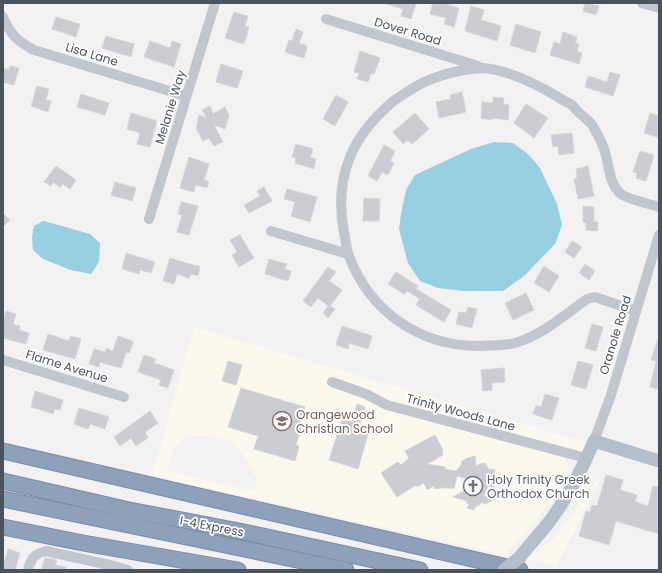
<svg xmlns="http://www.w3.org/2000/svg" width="662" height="573" font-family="Poppins,sans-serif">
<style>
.commercial{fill:#fbf8ed;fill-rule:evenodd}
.water{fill:#97cfe3}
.building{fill:#cbcdd3;stroke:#d6d7db}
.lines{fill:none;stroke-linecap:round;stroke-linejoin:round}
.highway-casing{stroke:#798ca6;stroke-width:17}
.minor{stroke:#c1c7ce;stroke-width:10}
.major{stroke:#b4bfcc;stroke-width:13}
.highway{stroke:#8ea1ba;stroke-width:15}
.major-bridge{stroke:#b4bfcc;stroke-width:13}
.labels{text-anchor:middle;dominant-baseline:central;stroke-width:3.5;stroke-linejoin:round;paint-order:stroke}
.street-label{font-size:12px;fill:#4b535c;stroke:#fff}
.education-label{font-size:12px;fill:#785e54;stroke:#fff;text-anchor:start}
.worship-label{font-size:12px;fill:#5b616d;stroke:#fff;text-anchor:start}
</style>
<rect width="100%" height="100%" fill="#f3f1f1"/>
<g class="commercial">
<path d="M194,327L588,443L584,454L388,402L367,391L329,377L327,384L364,398L564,457L569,467L564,480L552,502L544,509L523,537L504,556L461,545L152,476ZM188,436H207L233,442L247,461L257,479L254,490H249L207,480L167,470L175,447Z"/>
<polygon points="603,475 557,566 527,559 552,540 570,517 589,489"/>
</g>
<g class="water">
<polygon points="494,142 513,143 528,154 540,168 557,204 562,225 555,244 524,276 503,291 463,291 438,288 420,281 408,263 399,229 401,214 406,190 415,175 471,149"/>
<polygon points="43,221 62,226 90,234 100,243 99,262 91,274 71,270 43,259 33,250 32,237 34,226"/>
</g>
<g class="building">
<polygon points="387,3 416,3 411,19 401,16 403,9 387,4"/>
<polygon points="433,3 443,3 459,8 454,27 444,24 446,18 430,14"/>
<polygon points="585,3 599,6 596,15 583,11"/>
<polygon points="471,6 484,10 481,20 501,26 497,41 465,31"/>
<polygon points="234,12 248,16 245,26 249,27 244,44 225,38"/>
<polygon points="56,17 80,24 76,37 52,29"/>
<polygon points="516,24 541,32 535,53 510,45"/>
<polygon points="296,29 303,32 299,43 307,46 304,58 285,52 289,40 292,41"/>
<polygon points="563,32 577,37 575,43 579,44 577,51 582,53 579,64 550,55 554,42 560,44"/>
<polygon points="106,36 134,44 131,57 102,48"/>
<polygon points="150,41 170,48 172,41 181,44 174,67 144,57"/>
<polygon points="360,51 380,58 374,74 371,73 368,82 357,79 359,73 354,72"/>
<polygon points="221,64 243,71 237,88 216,82"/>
<polygon points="10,66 19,68 14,85 3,82 3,68 9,70"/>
<polygon points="610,72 620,75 613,96 585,87 588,76 607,82"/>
<polygon points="37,86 49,89 46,100 51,101 48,112 31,106"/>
<polygon points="462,92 466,112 439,118 436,102 451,99 450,95"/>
<polygon points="81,94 109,103 105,115 77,107"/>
<polygon points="336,95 348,102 335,126 323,119"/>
<polygon points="493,97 504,98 503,104 509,105 508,120 492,118 492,120 481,118 482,102 493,103"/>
<polygon points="526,104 548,118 534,138 514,123"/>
<polygon points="210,106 213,114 225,107 229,116 225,129 214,125 223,142 214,146 209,138 203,141 196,128 199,115 207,118 202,110"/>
<polygon points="131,113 157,121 150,147 137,144 140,133 127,129"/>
<polygon points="415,113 429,129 412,144 408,140 403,144 393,132"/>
<polygon points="650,113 659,116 659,132 657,137 644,133"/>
<polygon points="572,133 574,153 559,155 558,146 553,147 551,135"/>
<polygon points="296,144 313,149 310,157 316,159 314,169 295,163 296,158 292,157"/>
<polygon points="384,145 395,151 390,161 394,163 388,175 382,172 377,181 368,176"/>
<polygon points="640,151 654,155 646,181 636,178 637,173 633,172"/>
<polygon points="189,157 209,164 204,180 209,182 207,188 196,185 194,192 180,188"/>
<polygon points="56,166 76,180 70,189 63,184 60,187 53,182 51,186 44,182"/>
<polygon points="588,166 594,196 578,199 574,179 577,178 576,169"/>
<polygon points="115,182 136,188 132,201 111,195"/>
<polygon points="264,187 272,201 249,213 244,205 260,196 257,191"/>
<polygon points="287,189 317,197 310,222 291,216 295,202 284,199"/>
<polygon points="364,198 380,199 379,221 363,221"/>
<polygon points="181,202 198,206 189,235 177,232 182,215 178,214"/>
<polygon points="583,206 594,207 594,222 598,222 597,231 586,230 586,223 583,222"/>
<polygon points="3,213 10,220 3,227"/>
<polygon points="240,235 254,258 239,267 232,255 237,252 230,240"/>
<polygon points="572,241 582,247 574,258 565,252"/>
<polygon points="126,253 155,262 151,273 140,270 139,274 122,269"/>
<polygon points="170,258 200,267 198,276 191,274 189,278 177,274 174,284 163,281"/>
<polygon points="269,259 287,264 285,269 291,271 288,281 265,274"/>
<polygon points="585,264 595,271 589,280 579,273"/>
<polygon points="544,266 559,276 549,292 534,283"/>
<polygon points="328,267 336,272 329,281 342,290 330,306 335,309 328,318 323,313 328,306 318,298 311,307 303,301"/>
<polygon points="396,272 418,286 416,289 451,310 444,322 416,305 420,299 407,291 404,294 388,284"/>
<polygon points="526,293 534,310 513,320 505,303"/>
<polygon points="468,307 477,309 472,328 456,324 459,312 466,313"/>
<polygon points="6,311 16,314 13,324 20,326 19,330 29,333 26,344 3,338 3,320"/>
<polygon points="592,324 603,327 596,351 585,348"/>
<polygon points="342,326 372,336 368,349 349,343 348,349 336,345"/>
<polygon points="48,334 69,341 71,336 81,339 75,359 43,350"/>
<polygon points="118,336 133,341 130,353 126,352 121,368 100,362 99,367 89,364 94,349 105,352 106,348 113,351"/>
<polygon points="658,339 659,340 659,389 650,387 656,361 651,360"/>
<polygon points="144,355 156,359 154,363 174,370 168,388 159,385 161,380 138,372"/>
<polygon points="228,361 242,365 236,385 222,381"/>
<polygon points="578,361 593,365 586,389 571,385"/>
<polygon points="504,368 505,382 492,383 492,390 483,391 481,370"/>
<polygon points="241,388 305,407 300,424 302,425 296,445 299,446 295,461 254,449 258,436 228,427"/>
<polygon points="35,391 63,400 60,410 55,409 53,414 31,407"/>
<polygon points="545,394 559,398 552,420 533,414 536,405 541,407"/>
<polygon points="357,404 365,407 360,424 370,427 358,469 329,460 342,419 352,422"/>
<polygon points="79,408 109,417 105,429 90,424 88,429 74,424"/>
<polygon points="150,411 158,423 145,432 148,438 136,446 131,438 120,446 114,437"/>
<polygon points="435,435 443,450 442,451 443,455 427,464 445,467 445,469 456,471 462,464 461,462 467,458 475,456 476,466 483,463 486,464 489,470 492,469 495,470 494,476 497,477 494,488 488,486 484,496 495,499 485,504 481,502 480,505 478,505 477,506 476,506 474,510 467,508 469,504 467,503 467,501 453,497 467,489 470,480 457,476 454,488 440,488 435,489 434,486 427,490 424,483 417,487 416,485 397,497 381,473 398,462 401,465 409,458 405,451"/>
<polygon points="606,475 623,480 620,490 637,495 635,502 648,506 653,486 659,487 659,534 616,521 609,545 579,536 586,511 590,512 592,505 597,506"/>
<polygon points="8,549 20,553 15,570 3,570 3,567"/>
<polygon points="45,558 57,560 55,565 66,567 65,570 41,570"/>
</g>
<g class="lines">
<g class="highway-casing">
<g id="highway">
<polyline points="3,451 520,570"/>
<polyline points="3,481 129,510 239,531 420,570"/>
<polyline points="3,499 346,570"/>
<polyline points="3,527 83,543 238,570"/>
</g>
</g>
<g class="minor">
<polyline points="642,3 659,8"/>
<path d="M3,17C11,35 17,41 34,50L186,96"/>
<polyline points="326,19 478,66"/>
<polyline points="149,219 215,3"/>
<polyline points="271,231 348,254"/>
<path d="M636,311L595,297L587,299C565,315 542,335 515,343C504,346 491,345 479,346C420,346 370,312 349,256C346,249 346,240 344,232C339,207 340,182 350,157C358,137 374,118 391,103C396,99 402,95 407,92C426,79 449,72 471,69C475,69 479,68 483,68C508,70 536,84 558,97C562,100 567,102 572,105C576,109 579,113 583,116C586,119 590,122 592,125C596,131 600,139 603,146C610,162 607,182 621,194C627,199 650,204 659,207"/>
<polyline points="3,360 124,397"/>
<polyline points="332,382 366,394 387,405 586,458"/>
<polyline points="594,441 611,395 659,235"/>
<path d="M28,570C31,558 34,554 46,551L114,566L128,570"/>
</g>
<path class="major" d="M520,557C529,545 540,534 549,522C568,497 582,470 594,441L659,461"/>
<use href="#highway" class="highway"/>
<polyline class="major-bridge" points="504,570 520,557"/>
</g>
<defs>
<g id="school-ring" transform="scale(1)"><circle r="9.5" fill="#fff" stroke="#8d6e63" stroke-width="1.5"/><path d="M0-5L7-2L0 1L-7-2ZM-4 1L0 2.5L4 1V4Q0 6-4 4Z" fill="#8d6e63"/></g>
<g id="church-ring" transform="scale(1)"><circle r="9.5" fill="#fff" stroke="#6b7280" stroke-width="1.5"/><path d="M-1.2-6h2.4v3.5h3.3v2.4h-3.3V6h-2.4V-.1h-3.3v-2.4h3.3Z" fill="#6b7280"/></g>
</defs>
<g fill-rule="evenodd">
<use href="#school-ring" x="282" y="421"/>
<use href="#church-ring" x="473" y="486"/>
</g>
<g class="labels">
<g class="street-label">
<text transform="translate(408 31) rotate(17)">Dover Road</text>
<text transform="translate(92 54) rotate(17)">Lisa Lane</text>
<text transform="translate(170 107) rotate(-73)">Melanie Way</text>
<text transform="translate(615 335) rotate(-73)">Oranole Road</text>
<text transform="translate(67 366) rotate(17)">Flame Avenue</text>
<text transform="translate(461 412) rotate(15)">Trinity Woods Lane</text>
<text transform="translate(212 526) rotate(11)">I-4 Express</text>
</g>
<g class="education-label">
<text x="296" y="414">Orangewood<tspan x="296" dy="14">Christian School</tspan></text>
</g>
<g class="worship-label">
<text x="487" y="479">Holy Trinity Greek<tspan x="487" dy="14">Orthodox Church</tspan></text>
</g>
</g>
<rect width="662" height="573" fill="none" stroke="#4b535c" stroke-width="8"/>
</svg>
